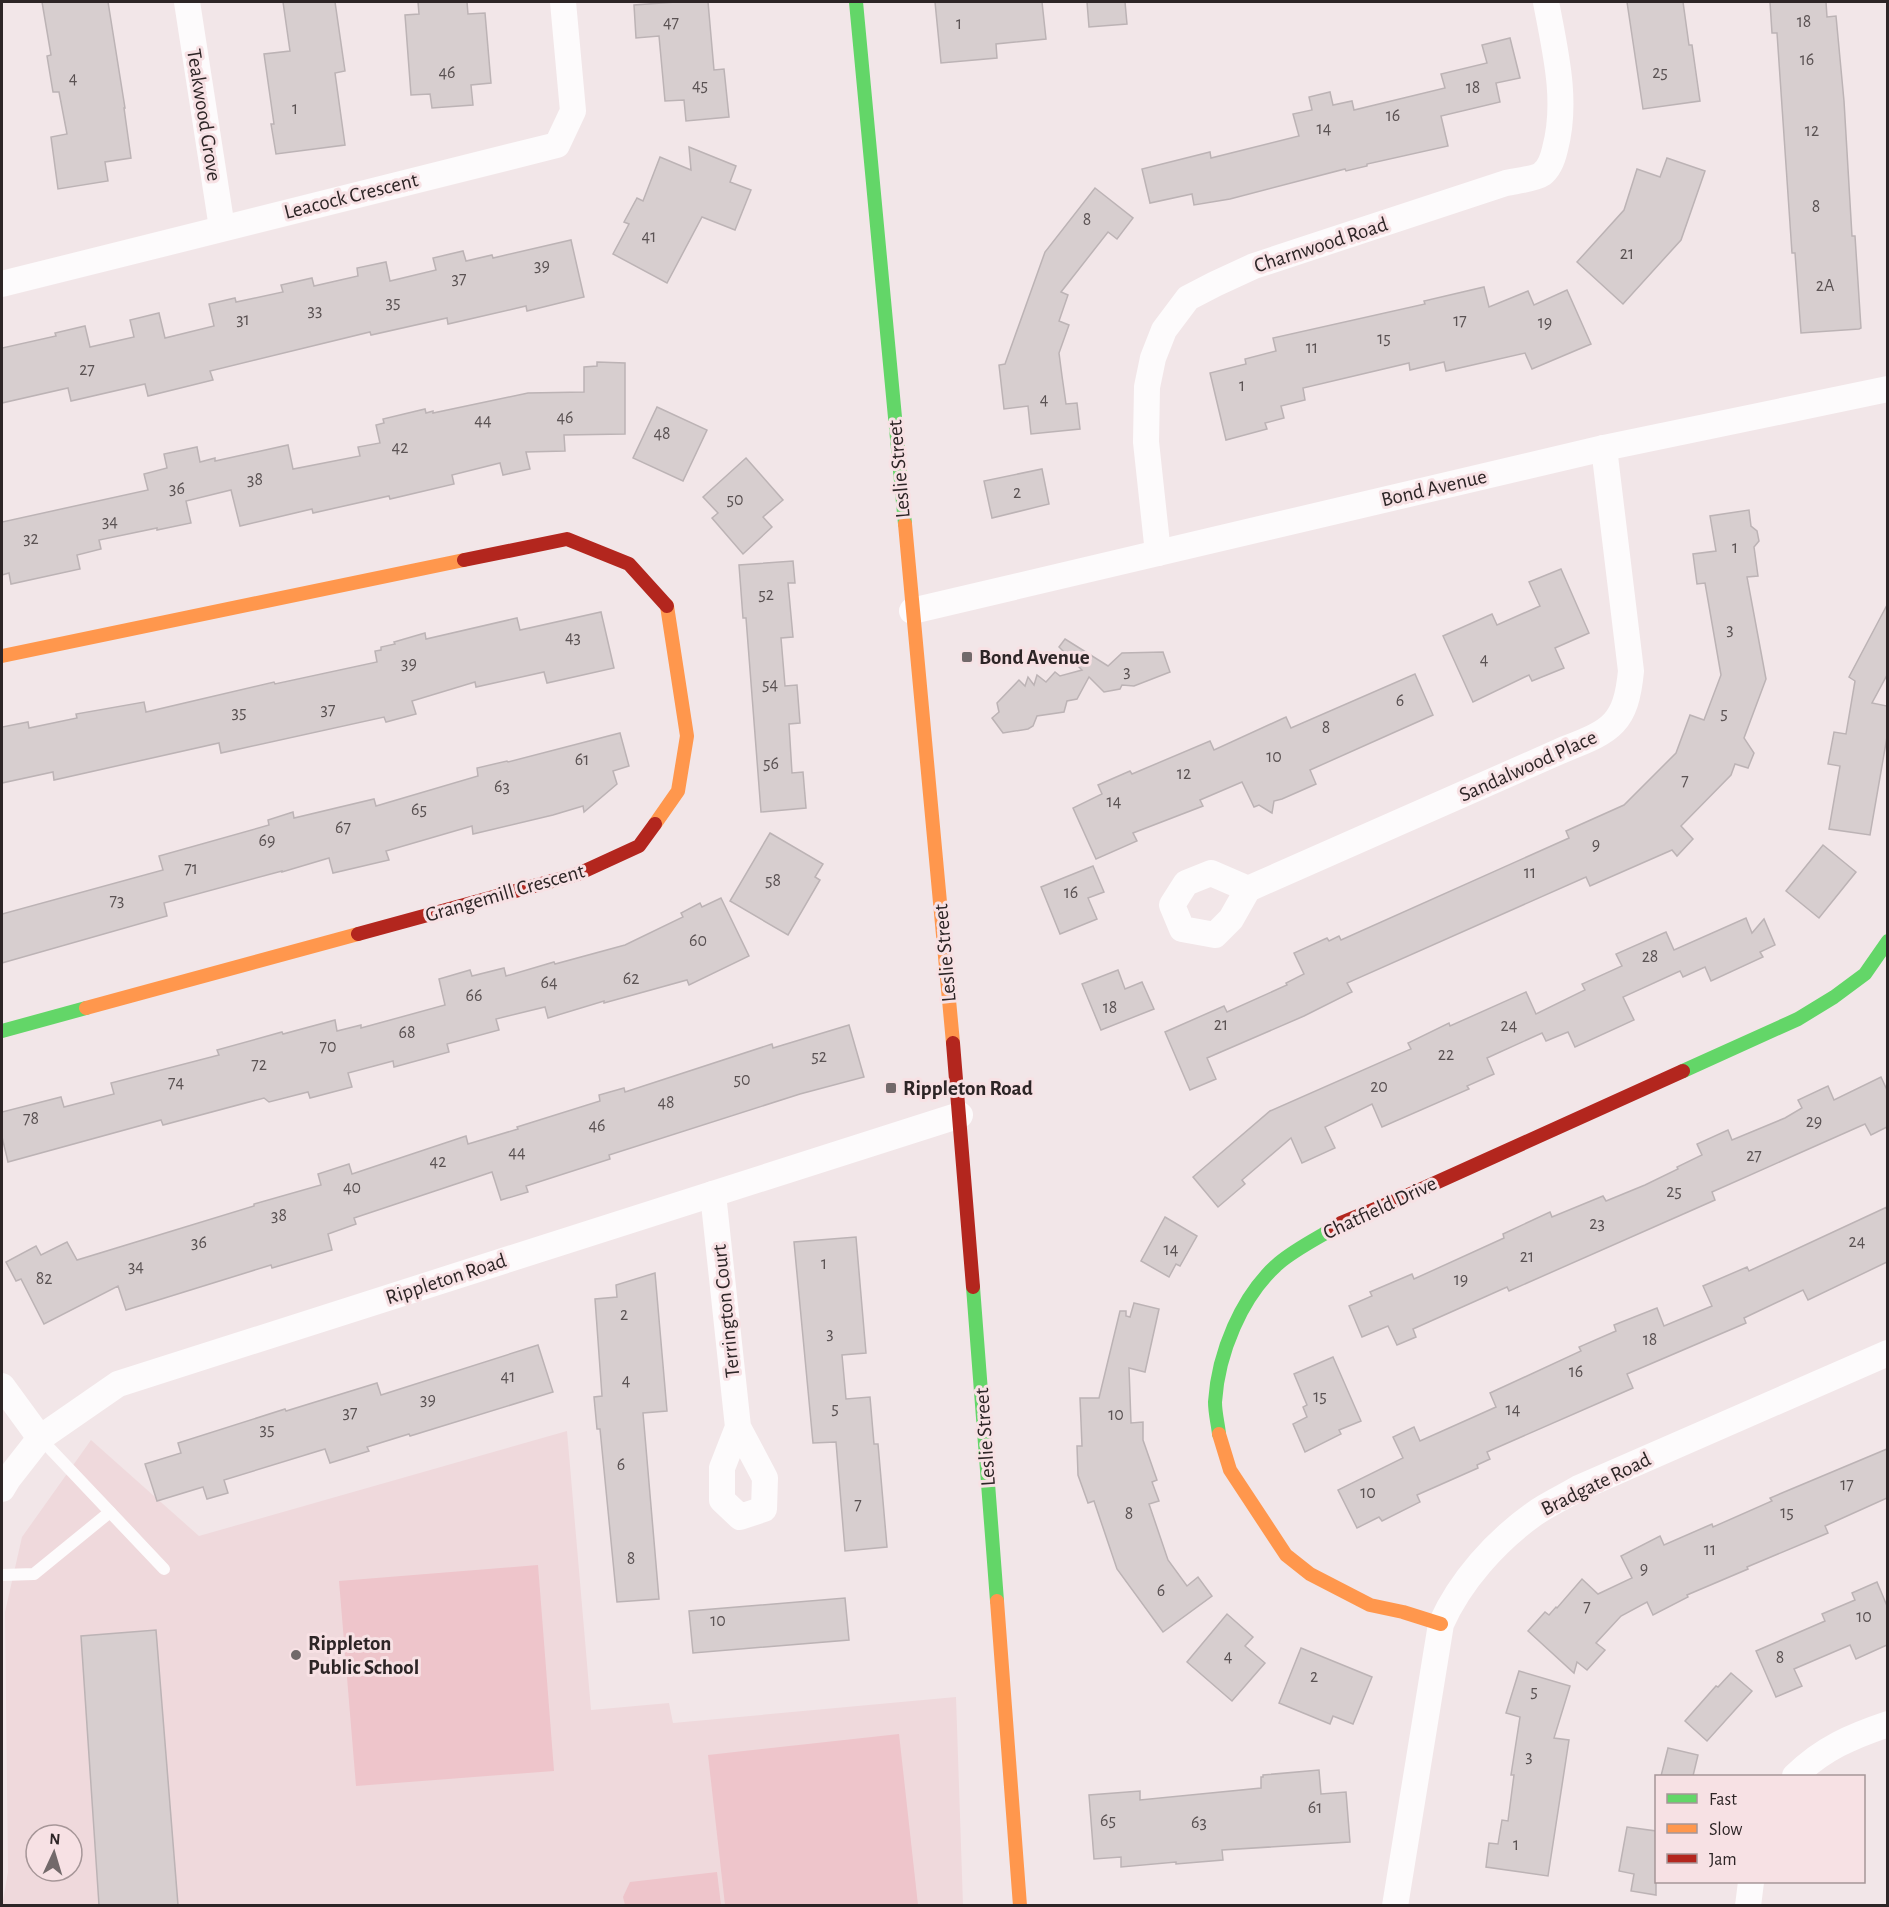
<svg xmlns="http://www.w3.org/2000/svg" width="1889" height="1907" font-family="'Alegreya Sans',sans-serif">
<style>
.built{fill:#efd9dc;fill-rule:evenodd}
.green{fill:#eec5cb}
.building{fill:#d7cecf;stroke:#bcb3b5;stroke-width:1.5}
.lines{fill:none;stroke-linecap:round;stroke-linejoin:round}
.lane{stroke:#fdfbfc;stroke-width:12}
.street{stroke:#fdfbfc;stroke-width:26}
.fast{stroke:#63d668;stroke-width:14}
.slow{stroke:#ff974d;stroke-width:14}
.jam{stroke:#b3261e;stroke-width:14}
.poi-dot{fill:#72696a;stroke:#f7e1e4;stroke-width:2}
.labels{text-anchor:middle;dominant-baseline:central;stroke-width:6;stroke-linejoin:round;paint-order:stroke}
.number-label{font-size:18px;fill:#5a5253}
.street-label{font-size:21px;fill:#2d2526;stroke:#f7e1e4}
.poi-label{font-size:21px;font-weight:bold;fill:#2d2526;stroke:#f7e1e4;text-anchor:start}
</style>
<rect width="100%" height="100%" fill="#f2e6e8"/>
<path class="built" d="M567,1431L591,1710L669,1703L673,1723L956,1697L963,1905L2,1906L8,1872L5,1612L22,1537L91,1440L199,1536ZM36,1835H72V1871H36Z"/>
<g class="green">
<polygon points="538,1565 554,1771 356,1786 339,1581"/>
<polygon points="899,1734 918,1905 725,1905 708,1755"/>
<polygon points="717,1872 721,1905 625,1905 623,1897 630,1882"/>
</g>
<g class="building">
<polygon points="42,2 108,2 125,108 124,108 131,158 105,162 108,181 58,189 51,137 67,134 59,92 53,92 47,56 51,55"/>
<polygon points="283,2 335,2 345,71 335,73 345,145 276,154 271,124 274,124 264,54 290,51"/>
<polygon points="418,2 467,2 468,14 485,13 491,83 471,85 473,105 432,108 430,94 411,95 405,15 419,14"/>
<polygon points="676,2 708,2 714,70 724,69 729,117 686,121 684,100 665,101 659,36 636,38 634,5"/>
<polygon points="935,2 1042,2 1046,39 996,44 997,58 941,63"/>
<polygon points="1087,2 1125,2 1127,24 1089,27"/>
<polygon points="1627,2 1683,2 1689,45 1692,45 1700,101 1643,109"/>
<polygon points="1770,2 1826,2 1827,17 1836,16 1844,101 1852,236 1855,236 1861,328 1859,329 1801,333 1795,253 1792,253 1777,33 1772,33"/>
<polygon points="1510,38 1520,78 1496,83 1500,102 1441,116 1448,146 1367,164 1367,166 1346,171 1345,169 1230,199 1194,205 1192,194 1150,203 1142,169 1210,152 1211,158 1299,136 1293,114 1312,110 1309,97 1330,92 1333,105 1352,101 1354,110 1445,88 1441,74 1487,63 1482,45"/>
<polygon points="689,147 736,166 730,182 751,190 735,230 702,217 667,283 613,254 629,224 624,222 637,198 643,201 660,157 691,170"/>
<polygon points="1667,158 1705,171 1681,240 1623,304 1577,262 1624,210 1637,169 1660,177"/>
<polygon points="1095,188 1133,218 1117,239 1108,232 1061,292 1068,295 1059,321 1069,325 1059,353 1062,376 1066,404 1077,403 1080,429 1031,434 1028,406 1004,409 999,365 1005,364 1045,252"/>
<polygon points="571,240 584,297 527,311 526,306 448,324 447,318 371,335 370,332 210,371 213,380 148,396 145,384 71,401 68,388 2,403 2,348 56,336 55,333 85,326 90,347 134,337 130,320 159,313 165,338 214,326 209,304 235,298 236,302 283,292 281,285 312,278 314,286 358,276 357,268 386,262 390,281 436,270 433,258 463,251 466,261 492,255 493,258"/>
<polygon points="1484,287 1489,307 1528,291 1534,305 1567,290 1591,344 1532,369 1525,353 1446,371 1444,362 1410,370 1409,363 1303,388 1305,400 1281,406 1284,418 1265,423 1267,429 1226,440 1210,373 1246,364 1245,359 1276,351 1273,338 1425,304 1424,301"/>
<polygon points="597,362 625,363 625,434 564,435 565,451 526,452 530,469 503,475 500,463 452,475 454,484 390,499 389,496 313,513 312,509 240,526 231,490 186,501 191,523 157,530 157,528 99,540 101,549 77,555 80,569 11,584 9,573 2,575 2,522 148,490 144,474 167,468 164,454 197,447 200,462 215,458 215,461 288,445 293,469 360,456 358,447 380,443 376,425 384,423 383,419 425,409 426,413 433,411 433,413 528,393 584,392 584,367 597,366"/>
<polygon points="657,407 707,430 683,481 633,458"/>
<polygon points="746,458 783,500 763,517 772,527 743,554 712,518 718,513 703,497"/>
<polygon points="1042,469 1049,504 992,518 984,481"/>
<polygon points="1749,510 1751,526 1757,531 1759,541 1754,547 1758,576 1747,577 1766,679 1744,738 1754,753 1748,768 1735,764 1731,775 1681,826 1693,839 1677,856 1672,850 1590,886 1586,877 1347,983 1352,992 1304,1016 1207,1058 1216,1079 1190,1090 1165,1032 1224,1006 1227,1012 1287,985 1286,983 1304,974 1294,953 1327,938 1329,941 1339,936 1341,940 1569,838 1566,831 1624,805 1676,753 1690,715 1704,720 1721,675 1705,583 1697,584 1693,554 1716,551 1710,516"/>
<polygon points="793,561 795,583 788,583 793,637 781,638 785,686 797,685 800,723 789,724 792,773 803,772 806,808 761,812 746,618 743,618 739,565"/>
<polygon points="1561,569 1589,633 1555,648 1564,668 1532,681 1529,675 1473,702 1443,636 1492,614 1497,625 1540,606 1529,582"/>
<polygon points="1887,605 1887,675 1872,703 1887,706 1887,737 1870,835 1829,829 1840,766 1828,764 1834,732 1846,734 1855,681 1849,677"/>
<polygon points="601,612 614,668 547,683 544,672 476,687 475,682 412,701 416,714 386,722 384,717 221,753 219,743 54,780 53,772 2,783 2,727 28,722 29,728 77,718 76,714 144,702 146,712 274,682 275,684 377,662 375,651 381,650 381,647 395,644 394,642 425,633 426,639 517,618 520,630"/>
<polygon points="1065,639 1108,666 1122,653 1163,652 1170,672 1134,686 1122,685 1120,689 1104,692 1089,677 1077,699 1067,701 1064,712 1037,716 1033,726 1028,729 1003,733 992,718 999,712 997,703 1019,680 1025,686 1028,677 1034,685 1037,675 1046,682 1055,672 1060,676 1082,670 1059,647"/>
<polygon points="1415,674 1433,715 1310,770 1316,784 1282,799 1274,801 1272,813 1259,805 1254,807 1242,782 1200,800 1203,806 1133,833 1137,841 1096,859 1073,808 1102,794 1098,785 1130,771 1132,774 1210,741 1214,750 1286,717 1291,728"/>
<polygon points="620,733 629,766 613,771 617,784 584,812 583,806 553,815 473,834 472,826 386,851 389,860 333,873 329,858 282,872 282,871 164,903 167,916 2,963 2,914 163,870 159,856 269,825 268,820 293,812 294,818 374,799 376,806 478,776 477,768 507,761 508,762"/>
<polygon points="770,833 823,864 815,877 820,880 788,935 730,901"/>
<polygon points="1823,845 1856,872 1819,918 1786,891"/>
<polygon points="1093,866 1104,892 1088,898 1097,919 1060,934 1041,887"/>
<polygon points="721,898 749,956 689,985 687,980 604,1003 604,1001 548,1018 545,1007 496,1019 499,1030 447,1044 449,1052 394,1067 393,1061 348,1073 352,1087 310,1098 308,1092 269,1102 264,1098 163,1125 161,1120 8,1162 2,1137 2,1112 61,1097 64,1107 114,1094 111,1083 219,1055 217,1050 282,1032 283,1034 335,1020 337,1031 361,1025 361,1028 445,1005 439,979 470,970 472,976 504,968 506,976 554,962 555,964 625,945 683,917 681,913 700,903 702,907"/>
<polygon points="1746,918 1752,933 1764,919 1775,945 1760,952 1763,957 1711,981 1705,967 1683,977 1680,971 1623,997 1634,1020 1575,1047 1568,1032 1546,1041 1542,1033 1487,1058 1494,1074 1467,1086 1469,1089 1382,1127 1372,1104 1325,1127 1335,1148 1302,1163 1291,1138 1242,1180 1245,1184 1218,1207 1193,1177 1270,1111 1411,1049 1408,1043 1449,1023 1450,1026 1526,992 1536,1014 1585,990 1582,984 1622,966 1616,954 1666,932 1674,950"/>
<polygon points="1118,970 1125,989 1142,982 1154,1009 1101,1030 1082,984"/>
<polygon points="849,1025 864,1077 800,1094 609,1155 610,1159 526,1186 528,1192 501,1200 492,1172 354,1218 356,1224 328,1234 332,1250 272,1268 271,1265 126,1310 118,1286 44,1324 21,1279 16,1281 6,1262 36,1246 41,1255 67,1242 77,1260 254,1206 254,1204 321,1185 318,1174 349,1164 352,1174 466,1136 468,1144 518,1129 517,1127 600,1101 599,1095 624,1088 625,1092 772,1044 773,1048"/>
<polygon points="1881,1077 1887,1090 1887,1127 1871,1135 1865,1124 1712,1192 1715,1200 1509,1291 1507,1287 1413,1329 1416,1337 1397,1345 1388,1326 1362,1337 1349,1306 1372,1296 1370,1292 1412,1274 1414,1279 1504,1238 1503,1234 1550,1212 1552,1217 1603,1196 1606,1201 1645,1185 1678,1169 1677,1167 1702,1155 1697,1144 1728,1130 1732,1140 1785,1118 1802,1108 1798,1100 1828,1086 1834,1100"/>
<polygon points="1887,1207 1887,1262 1808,1300 1803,1290 1744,1318 1746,1323 1627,1374 1633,1388 1487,1452 1490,1459 1477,1465 1478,1468 1417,1495 1420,1502 1382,1521 1379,1517 1357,1528 1338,1490 1403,1458 1393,1437 1414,1427 1420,1441 1496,1407 1490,1393 1581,1351 1579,1347 1616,1331 1614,1325 1657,1308 1664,1326 1712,1306 1703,1286 1747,1267 1749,1271"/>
<polygon points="1165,1217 1197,1236 1180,1266 1176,1264 1169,1277 1141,1261"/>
<polygon points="856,1237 866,1353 842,1355 846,1399 870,1397 874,1444 878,1444 887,1547 845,1551 836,1442 813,1443 794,1242"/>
<polygon points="655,1273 667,1411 643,1413 659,1599 617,1602 600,1429 597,1429 594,1397 602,1396 595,1299 617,1297 616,1285"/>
<polygon points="1134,1303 1159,1309 1145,1372 1129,1368 1131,1423 1143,1422 1143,1440 1157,1480 1152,1482 1159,1501 1149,1504 1168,1560 1187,1586 1198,1577 1212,1596 1163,1632 1117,1569 1094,1501 1088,1503 1078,1475 1077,1446 1082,1446 1080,1398 1099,1398 1120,1311 1126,1311 1126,1316 1130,1317"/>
<polygon points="538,1345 553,1392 410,1436 409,1434 367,1447 369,1451 330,1463 325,1449 224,1480 228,1493 207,1499 203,1487 157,1501 145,1464 181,1453 178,1443 285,1409 286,1411 377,1383 381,1395"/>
<polygon points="1333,1357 1361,1421 1339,1430 1341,1434 1305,1452 1293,1424 1307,1417 1303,1407 1307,1405 1294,1374"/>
<polygon points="1887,1449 1887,1498 1825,1526 1828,1533 1747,1567 1748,1569 1687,1595 1688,1597 1653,1615 1647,1602 1621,1616 1596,1643 1605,1650 1587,1670 1577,1662 1574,1673 1528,1631 1545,1612 1549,1615 1556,1607 1557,1608 1582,1579 1598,1594 1632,1578 1621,1556 1660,1536 1664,1545 1712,1524 1713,1527 1772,1501 1770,1498"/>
<polygon points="1877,1582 1887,1606 1887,1645 1856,1659 1850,1645 1794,1669 1802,1686 1776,1697 1756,1651 1825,1621 1822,1614 1855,1600 1852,1593"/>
<polygon points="845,1598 849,1640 693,1653 689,1611"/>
<polygon points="1227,1614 1253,1637 1245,1646 1265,1663 1232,1701 1187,1662"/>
<polygon points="156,1630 178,1905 99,1905 81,1636"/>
<polygon points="1301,1648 1372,1677 1353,1724 1333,1716 1330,1724 1279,1703"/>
<polygon points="1519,1671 1570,1686 1554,1738 1569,1740 1548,1876 1486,1867 1489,1843 1498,1844 1502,1820 1508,1821 1514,1775 1511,1775 1520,1717 1506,1713"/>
<polygon points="1731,1673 1752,1691 1707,1741 1685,1721 1716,1686 1718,1687"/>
<polygon points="1668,1748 1698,1755 1693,1776 1661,1776"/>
<polygon points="1319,1770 1321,1794 1346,1792 1350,1842 1222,1850 1223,1860 1176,1864 1176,1862 1121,1867 1121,1857 1094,1859 1089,1795 1140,1791 1140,1800 1261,1788 1261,1777 1263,1777 1263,1775"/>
<polygon points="1627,1827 1656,1831 1656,1895 1631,1891 1634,1874 1619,1871"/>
</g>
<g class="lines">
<g class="lane">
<polyline points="40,1438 164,1569"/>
<polyline points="2,1575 34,1574 110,1512"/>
</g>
<g class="street">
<polyline points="187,2 222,228"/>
<polyline points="2,284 557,145 573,111 563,2"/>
<path d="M1158,553L1146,442L1147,387L1153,358L1164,330L1188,298L1215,284L1254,266L1506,183C1515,181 1535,179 1542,174C1550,168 1553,158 1555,149C1568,101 1555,50 1546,2"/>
<polyline points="912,611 1604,448 1888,389"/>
<path d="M1248,889L1231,919L1215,935L1182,929L1172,905L1186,883L1211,873L1248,889L1565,749C1612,731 1626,723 1631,671L1604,448"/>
<polyline points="713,1194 738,1427 722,1468 722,1500 740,1517 764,1509 765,1478 738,1427"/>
<polyline points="2,1386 40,1438"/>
<polyline points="2,1489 8,1479 40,1438 118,1384 960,1115"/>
<path d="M1795,1776C1822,1749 1852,1736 1888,1724"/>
<path d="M1395,1906L1441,1624C1460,1581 1496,1541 1534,1514C1548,1504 1564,1497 1579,1488L1888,1353"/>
<polyline points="1748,1906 1751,1882"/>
</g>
<g class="fast">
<polyline points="856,2 905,524"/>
<polyline points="2,1031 86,1008"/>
<polyline points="1683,1071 1798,1019 1834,997 1865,974 1888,941"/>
<polyline points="973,1287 997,1601"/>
<path d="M1219,1434C1218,1424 1215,1413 1215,1402C1218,1354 1241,1296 1279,1263C1293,1251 1312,1241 1329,1231"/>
</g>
<g class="slow">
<polyline points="905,524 953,1043"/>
<polyline points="2,656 464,560"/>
<polyline points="655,824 678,791 687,736 667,606"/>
<polyline points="86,1008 358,934"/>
<polyline points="1219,1434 1230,1470 1286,1555 1310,1574 1370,1605 1403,1612 1441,1624"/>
<polyline points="997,1601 1020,1906"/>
</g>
<g class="jam">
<polyline points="464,560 567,539 629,564 667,606"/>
<polyline points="358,934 578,874 639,846 655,824"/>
<polyline points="953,1043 973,1287"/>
<polyline points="1329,1231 1341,1223 1402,1198 1683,1071"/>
</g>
</g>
<g class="poi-dot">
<rect x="961" y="651" width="12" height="12" rx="3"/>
<rect x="885" y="1082" width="12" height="12" rx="3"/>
<circle cx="296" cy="1655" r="6"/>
</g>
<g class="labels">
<g class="number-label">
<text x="1804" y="22">18</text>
<text x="671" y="23">47</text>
<text x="959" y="24">1</text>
<text x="1807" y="60">16</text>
<text x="447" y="73">46</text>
<text x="1660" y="73">25</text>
<text x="73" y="79">4</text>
<text x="700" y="86">45</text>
<text x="1473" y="88">18</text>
<text x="295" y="109">1</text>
<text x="1393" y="116">16</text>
<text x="1324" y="129">14</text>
<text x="1812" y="131">12</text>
<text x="1816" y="207">8</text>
<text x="1087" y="220">8</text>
<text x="649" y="237">41</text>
<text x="1627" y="254">21</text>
<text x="542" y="266">39</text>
<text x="459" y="279">37</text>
<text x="1825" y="286">2A</text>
<text x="393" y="303">35</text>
<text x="315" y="311">33</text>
<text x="243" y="320">31</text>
<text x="1460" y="321">17</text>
<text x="1545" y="323">19</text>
<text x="1384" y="339">15</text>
<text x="1312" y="348">11</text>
<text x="87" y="370">27</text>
<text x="1242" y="386">1</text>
<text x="1044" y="400">4</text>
<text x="565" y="418">46</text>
<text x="483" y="421">44</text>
<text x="662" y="434">48</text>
<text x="400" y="448">42</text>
<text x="255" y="480">38</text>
<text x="177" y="489">36</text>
<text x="1017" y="493">2</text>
<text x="735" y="500">50</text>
<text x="110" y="522">34</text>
<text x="31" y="539">32</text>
<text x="1735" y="548">1</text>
<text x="766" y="595">52</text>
<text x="1730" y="630">3</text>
<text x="573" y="638">43</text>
<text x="1484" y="660">4</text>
<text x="409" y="664">39</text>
<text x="1127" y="672">3</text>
<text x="770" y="685">54</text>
<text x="1400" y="701">6</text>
<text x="328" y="710">37</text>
<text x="239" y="713">35</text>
<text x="1724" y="714">5</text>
<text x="1326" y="728">8</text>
<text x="1274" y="757">10</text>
<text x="582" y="760">61</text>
<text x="771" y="764">56</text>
<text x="1184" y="774">12</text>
<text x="1685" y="781">7</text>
<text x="502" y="787">63</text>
<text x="1114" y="802">14</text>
<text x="419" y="810">65</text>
<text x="343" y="828">67</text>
<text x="267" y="841">69</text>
<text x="1596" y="845">9</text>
<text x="191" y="869">71</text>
<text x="1530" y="873">11</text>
<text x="773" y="881">58</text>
<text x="1071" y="893">16</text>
<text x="117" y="901">73</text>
<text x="698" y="941">60</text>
<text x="1650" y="957">28</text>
<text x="631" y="979">62</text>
<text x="549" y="983">64</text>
<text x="474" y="996">66</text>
<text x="1110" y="1008">18</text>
<text x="1221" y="1025">21</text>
<text x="1509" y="1026">24</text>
<text x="407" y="1033">68</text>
<text x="328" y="1047">70</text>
<text x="1446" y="1055">22</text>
<text x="819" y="1057">52</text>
<text x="259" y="1065">72</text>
<text x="742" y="1080">50</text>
<text x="176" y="1083">74</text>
<text x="1379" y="1087">20</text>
<text x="666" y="1103">48</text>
<text x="31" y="1119">78</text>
<text x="1814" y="1122">29</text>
<text x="597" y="1126">46</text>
<text x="517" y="1153">44</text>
<text x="1754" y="1156">27</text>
<text x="438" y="1162">42</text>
<text x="352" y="1188">40</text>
<text x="1674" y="1192">25</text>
<text x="279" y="1216">38</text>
<text x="1597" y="1224">23</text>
<text x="1857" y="1242">24</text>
<text x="199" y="1243">36</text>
<text x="1171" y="1250">14</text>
<text x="1527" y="1257">21</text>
<text x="824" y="1264">1</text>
<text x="136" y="1267">34</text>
<text x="44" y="1279">82</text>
<text x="1461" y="1280">19</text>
<text x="624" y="1315">2</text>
<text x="830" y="1334">3</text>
<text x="1650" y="1340">18</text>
<text x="1576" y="1372">16</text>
<text x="508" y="1377">41</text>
<text x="626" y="1381">4</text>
<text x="1320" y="1397">15</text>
<text x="428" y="1400">39</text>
<text x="835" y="1409">5</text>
<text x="1513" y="1410">14</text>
<text x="350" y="1413">37</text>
<text x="1116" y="1415">10</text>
<text x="267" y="1430">35</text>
<text x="621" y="1465">6</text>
<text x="1847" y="1485">17</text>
<text x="1368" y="1493">10</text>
<text x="858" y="1505">7</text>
<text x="1787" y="1513">15</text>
<text x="1129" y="1514">8</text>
<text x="1710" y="1550">11</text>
<text x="631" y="1559">8</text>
<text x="1644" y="1569">9</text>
<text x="1161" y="1591">6</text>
<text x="1587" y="1607">7</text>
<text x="1864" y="1617">10</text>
<text x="718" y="1621">10</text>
<text x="1228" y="1657">4</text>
<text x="1780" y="1658">8</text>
<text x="1314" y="1677">2</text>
<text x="1534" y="1692">5</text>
<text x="1529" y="1757">3</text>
<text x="1315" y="1808">61</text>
<text x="1108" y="1821">65</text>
<text x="1199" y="1823">63</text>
<text x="1516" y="1845">1</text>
</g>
<g class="street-label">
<text transform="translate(204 115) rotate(81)">Teakwood Grove</text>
<text transform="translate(351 196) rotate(-14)">Leacock Crescent</text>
<text transform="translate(1321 245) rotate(-18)">Charnwood Road</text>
<text transform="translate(899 469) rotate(-95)">Leslie Street</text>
<text transform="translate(1434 488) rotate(-13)">Bond Avenue</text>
<text transform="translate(1528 766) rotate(-24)">Sandalwood Place</text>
<text transform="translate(505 893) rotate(-16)">Grangemill Crescent</text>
<text transform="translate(945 953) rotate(-95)">Leslie Street</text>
<text transform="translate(1380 1208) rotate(-25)">Chatfield Drive</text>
<text transform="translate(446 1279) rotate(-18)">Rippleton Road</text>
<text transform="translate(726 1311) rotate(-96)">Terrington Court</text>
<text transform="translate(985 1437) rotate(-94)">Leslie Street</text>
<text transform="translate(1596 1484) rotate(-26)">Bradgate Road</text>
</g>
<g class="poi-label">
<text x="979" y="657">Bond Avenue</text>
<text x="903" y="1088">Rippleton Road</text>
<text x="308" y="1643">Rippleton<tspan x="308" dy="24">Public School</tspan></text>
</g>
</g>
<rect width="1889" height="1907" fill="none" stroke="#2d2526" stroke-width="6"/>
<rect x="1655" y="1775" width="210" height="108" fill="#f7e1e4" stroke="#a69698" stroke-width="1.5"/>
<rect x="1667" y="1794" width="30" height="9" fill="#63d668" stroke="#a69698" stroke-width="1.5"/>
<text x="1709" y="1805" font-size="18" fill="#2d2526">Fast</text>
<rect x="1667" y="1824" width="30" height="9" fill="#ff974d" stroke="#a69698" stroke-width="1.5"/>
<text x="1709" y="1835" font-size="18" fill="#2d2526">Slow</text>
<rect x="1667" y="1854" width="30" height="9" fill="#b3261e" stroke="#a69698" stroke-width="1.5"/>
<text x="1709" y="1865" font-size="18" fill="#2d2526">Jam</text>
<g transform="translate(54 1853) rotate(4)"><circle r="28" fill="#f7e1e4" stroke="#a69698" stroke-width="1.5"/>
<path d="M0-4.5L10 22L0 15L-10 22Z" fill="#72696a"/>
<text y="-9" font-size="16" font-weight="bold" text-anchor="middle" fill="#2d2526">N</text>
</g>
</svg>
